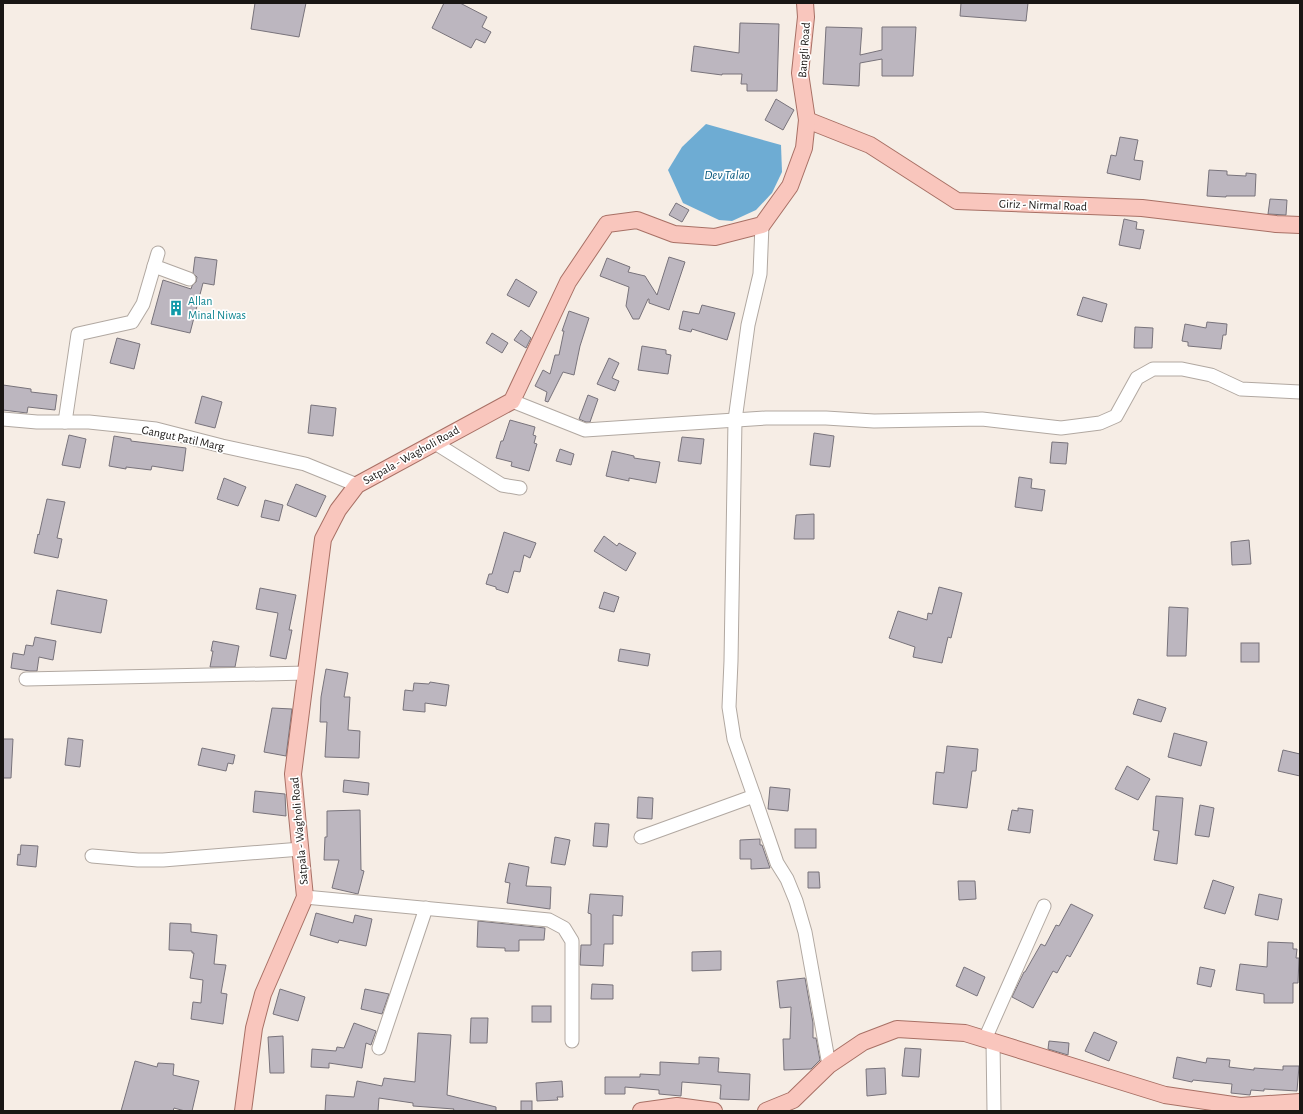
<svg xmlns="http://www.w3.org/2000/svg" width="1303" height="1114" font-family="'Alegreya Sans',sans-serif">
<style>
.water{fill:#6eacd3}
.building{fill:#bcb6bf;stroke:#78737b}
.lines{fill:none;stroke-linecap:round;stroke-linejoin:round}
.minor-casing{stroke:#b1a8a1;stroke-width:15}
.major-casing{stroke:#a87065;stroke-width:18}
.minor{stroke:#fff;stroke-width:13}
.major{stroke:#f9c6bd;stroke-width:16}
.labels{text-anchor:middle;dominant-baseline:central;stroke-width:3.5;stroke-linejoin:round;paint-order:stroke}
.street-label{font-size:12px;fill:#191614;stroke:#fff}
.culture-label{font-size:12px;fill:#0d838f;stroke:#fff;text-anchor:start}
.water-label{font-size:13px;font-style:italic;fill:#06577d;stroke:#fff}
</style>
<rect width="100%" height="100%" fill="#f6ede5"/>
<polygon class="water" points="706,124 781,145 782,172 772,193 756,210 732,221 719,220 683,203 668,170 682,147"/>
<g class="building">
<polygon points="255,3 306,3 299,37 251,29"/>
<polygon points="444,3 460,3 487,17 482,27 491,32 485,43 476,39 471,48 432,28"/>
<polygon points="961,3 1028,3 1026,21 960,16"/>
<polygon points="740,23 779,24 777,91 747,91 747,84 741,84 742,74 722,74 722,75 691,71 694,46 739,53"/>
<polygon points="826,27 862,28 860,55 882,50 882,27 916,27 913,76 882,76 882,59 860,63 859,86 823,84"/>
<polygon points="776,99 794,110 783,130 765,120"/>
<polygon points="1120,137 1138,140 1134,160 1143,161 1140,180 1107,173 1111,155 1116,156"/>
<polygon points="1209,170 1227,171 1227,175 1246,176 1246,173 1256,174 1255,196 1226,196 1226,197 1207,196"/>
<polygon points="1270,199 1287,200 1286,215 1268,214"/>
<polygon points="676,203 689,210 682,222 669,215"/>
<polygon points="1124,219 1137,222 1136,229 1144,230 1140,249 1119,245"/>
<polygon points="195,257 217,260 214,285 203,283 190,333 151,324 163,280 191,289 192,286 196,282 197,277 193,273"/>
<polygon points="669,257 685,262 669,310 649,303 649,299 648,299 639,319 633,319 626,306 629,287 600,276 607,258 630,267 628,272 645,276 657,295"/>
<polygon points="516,279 537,292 529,307 507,295"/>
<polygon points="1083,297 1107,304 1102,322 1077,315"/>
<polygon points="702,305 735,313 727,340 692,329 691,332 679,329 683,311 699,314"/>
<polygon points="569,311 589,318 580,346 574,375 563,372 548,402 545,401 547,392 535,386 543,370 550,374 555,355 559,355 564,331 562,331"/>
<polygon points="1207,322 1227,324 1226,335 1223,335 1221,349 1188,346 1188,342 1182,341 1185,324 1206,328"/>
<polygon points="1135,327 1153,328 1152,348 1134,348"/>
<polygon points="521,330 531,338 526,348 514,340"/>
<polygon points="492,333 508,343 502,353 486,343"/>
<polygon points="117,338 140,344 134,369 110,363"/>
<polygon points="642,346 666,350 666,354 671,355 668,374 638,370"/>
<polygon points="609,358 619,363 612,378 619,381 615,391 597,384"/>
<polygon points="3,385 31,389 31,392 57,395 55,410 28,407 27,413 3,410"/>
<polygon points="588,395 598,399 590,422 586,422 579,419"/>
<polygon points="202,396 222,402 215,428 195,423"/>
<polygon points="311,405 336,408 333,436 308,433"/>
<polygon points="510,420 535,427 533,435 536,436 534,443 537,444 529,471 511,466 512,462 496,458 501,441 503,441"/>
<polygon points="814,433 834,436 830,467 810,465"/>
<polygon points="69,435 86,439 80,468 62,465"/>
<polygon points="114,436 131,439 131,441 186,448 183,471 152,466 151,470 126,467 126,469 109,466"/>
<polygon points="682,437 704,439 701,464 678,461"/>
<polygon points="1052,442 1068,443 1066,464 1050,463"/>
<polygon points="560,449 574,454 571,465 556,461"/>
<polygon points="612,451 634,456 634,458 660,462 656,483 629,478 629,481 606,476"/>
<polygon points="1019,477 1032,479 1031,488 1045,490 1042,511 1015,507"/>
<polygon points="224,478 246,487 238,506 217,499"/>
<polygon points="296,484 326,496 316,517 287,505"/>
<polygon points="47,499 65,502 57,538 62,539 58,558 34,553 38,534 39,535"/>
<polygon points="265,500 283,505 279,521 261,517"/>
<polygon points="814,514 814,539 794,539 796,515"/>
<polygon points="504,532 536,543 530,558 524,555 520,572 514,571 508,593 496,589 496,587 486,584 489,574 492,574"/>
<polygon points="604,536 617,546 619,543 636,553 626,571 594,551"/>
<polygon points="1249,540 1251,564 1232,565 1231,542"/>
<polygon points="939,587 962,593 951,638 948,637 942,663 913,657 915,647 889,638 898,611 927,620 928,613 932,614"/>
<polygon points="260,588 296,595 289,630 292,630 286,659 270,656 278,613 256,609"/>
<polygon points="57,590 107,600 101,633 51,624"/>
<polygon points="604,592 619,597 614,612 599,608"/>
<polygon points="1169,607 1188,608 1186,656 1167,656"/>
<polygon points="35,637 56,641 53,660 39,657 37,671 30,671 11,668 13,653 24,655 26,645 33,646"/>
<polygon points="213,641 239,646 235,667 210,667 213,651 211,651"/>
<rect x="1241" y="643" width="18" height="19"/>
<polygon points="620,649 650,654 648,666 618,661"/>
<polygon points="326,669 348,673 344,697 350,697 348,730 360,731 359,758 325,757 327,722 320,722 321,697"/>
<polygon points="430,682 449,685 446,706 425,703 425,712 403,710 405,690 413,691 414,683 429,684"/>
<polygon points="1138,699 1166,708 1161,722 1133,714"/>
<polygon points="272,708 292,709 286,756 264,752"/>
<polygon points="1174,733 1207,742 1201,766 1168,757"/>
<polygon points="68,738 83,740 80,767 65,765"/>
<polygon points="3,739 13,739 11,778 3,778"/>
<polygon points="947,746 978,749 976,771 972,771 967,808 933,804 936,772 944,773"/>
<polygon points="202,748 235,755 233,764 228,763 226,771 198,765"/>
<polygon points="1283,750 1300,754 1300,776 1278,771"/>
<polygon points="1127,766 1150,779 1138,800 1115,789"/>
<polygon points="344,780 369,783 368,795 343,792"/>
<polygon points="770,787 790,789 788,811 768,809"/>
<polygon points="255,791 285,794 286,816 253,812"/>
<polygon points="1156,796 1183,798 1177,864 1154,860 1159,831 1153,830"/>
<polygon points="638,797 653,798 652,819 637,818"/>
<polygon points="1200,805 1214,808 1209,837 1195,835"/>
<polygon points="1018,808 1033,810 1030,833 1008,830 1012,810 1018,811"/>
<polygon points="360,810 361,870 364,871 358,894 332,888 339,860 324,860 325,837 327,837 327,811"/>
<polygon points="595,823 609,824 607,847 593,846"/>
<rect x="795" y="829" width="21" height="19"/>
<polygon points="555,837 570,840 565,865 551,863"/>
<polygon points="760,839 760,845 762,845 770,868 751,869 751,859 740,859 740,840"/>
<polygon points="21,845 38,846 36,867 17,865 18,854 20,855"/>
<polygon points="509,863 529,867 526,886 551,887 550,909 507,903 510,883 505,882"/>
<polygon points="808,872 819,872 820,888 808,888"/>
<polygon points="1213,880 1234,887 1225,914 1204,908"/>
<polygon points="958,881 975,881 976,899 959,900"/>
<polygon points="590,894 623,896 622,916 613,915 613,944 604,944 603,966 580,965 581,945 591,945 591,914 588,913"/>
<polygon points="1259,894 1282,899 1278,920 1255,915"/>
<polygon points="1071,904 1093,915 1070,957 1067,955 1057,973 1053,971 1033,1008 1012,997 1024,972 1025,972 1041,944 1045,946 1056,925 1059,926"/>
<polygon points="316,913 353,923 355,915 372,919 366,946 339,940 338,943 310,935"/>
<polygon points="478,921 545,928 544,940 519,940 519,951 505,951 505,948 477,947"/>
<polygon points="170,923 191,924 191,932 217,935 214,964 226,965 221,993 227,994 223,1024 191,1019 193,1002 201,1003 203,980 190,978 194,953 192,953 192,951 169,950"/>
<polygon points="1268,942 1293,943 1293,949 1297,949 1296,958 1299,958 1298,983 1293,983 1293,1003 1264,1003 1264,994 1236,990 1240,964 1267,967"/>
<polygon points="721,951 721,970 692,971 692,952"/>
<polygon points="964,967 985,977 977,996 956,986"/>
<polygon points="1200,967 1215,970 1211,987 1197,984"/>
<polygon points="805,978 813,1023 813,1038 816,1038 820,1060 811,1069 784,1070 783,1039 790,1039 791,1007 780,1008 777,981"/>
<polygon points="592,984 613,985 613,999 591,999"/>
<polygon points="280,989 305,997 298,1021 273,1014"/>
<polygon points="365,989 389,994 382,1014 361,1009"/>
<rect x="532" y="1006" width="19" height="16"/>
<polygon points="471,1018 488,1018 487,1043 470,1043"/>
<polygon points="354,1023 376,1031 371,1045 366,1043 362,1068 329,1063 329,1068 311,1067 312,1049 336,1051 337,1047 344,1048"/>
<polygon points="1094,1032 1117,1042 1109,1061 1085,1051"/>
<polygon points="418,1033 451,1035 447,1095 496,1107 496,1111 453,1111 454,1109 413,1106 413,1103 379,1098 378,1111 325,1111 326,1095 354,1097 357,1081 382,1086 384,1078 415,1082"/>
<polygon points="283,1036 284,1073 270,1073 268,1037"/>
<polygon points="1049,1041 1069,1043 1068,1055 1048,1049"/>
<polygon points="905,1048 921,1049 919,1077 902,1076"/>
<polygon points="699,1057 719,1058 718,1072 750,1074 749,1100 720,1099 721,1085 682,1082 681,1096 659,1094 659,1090 625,1087 625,1094 605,1094 605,1077 640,1077 640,1074 660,1075 660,1062 699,1064"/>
<polygon points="1177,1057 1206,1063 1207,1058 1230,1060 1229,1067 1254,1070 1254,1068 1283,1070 1283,1066 1299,1066 1297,1091 1264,1089 1264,1091 1251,1090 1250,1095 1231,1093 1232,1084 1193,1080 1192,1082 1173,1078"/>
<polygon points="135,1061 157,1067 158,1063 174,1064 173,1075 199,1081 192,1111 185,1111 174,1108 173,1111 121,1111"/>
<polygon points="885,1068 886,1094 867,1096 866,1069"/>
<polygon points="562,1081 563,1097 557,1097 558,1100 537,1101 536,1083"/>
<rect x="521" y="1101" width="11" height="10"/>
</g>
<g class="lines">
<g class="minor-casing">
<g id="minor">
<polyline points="762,225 760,274 748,325 735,420 731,661 729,707 734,739 754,796 777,863 787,879 796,901 805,932 829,1065"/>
<polyline points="154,266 189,279"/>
<polyline points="512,401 585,430 766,418 826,418 874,421 982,419 1061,428 1100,423 1116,416 1137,378 1153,369 1182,369 1211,375 1241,389 1300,392"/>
<polyline points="3,419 37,422 89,422 156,429 222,446 305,464 357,485"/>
<polyline points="65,422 78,334 132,322 143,304 158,253"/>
<polyline points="435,443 502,485 520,488"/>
<polyline points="26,679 307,673"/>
<polyline points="641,837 754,796"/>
<polyline points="92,856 138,860 163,860 301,849"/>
<polyline points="305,897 549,920 564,928 572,941 572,1041"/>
<polyline points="985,1039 1044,906"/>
<polyline points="993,1042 994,1111"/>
<polyline points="379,1048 426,908"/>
</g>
</g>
<g class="major-casing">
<g id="major">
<polyline points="807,120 870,145 957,201 1142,208 1276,224 1300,225"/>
<polyline points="243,1111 254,1028 263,994 305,897 293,774 323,539 338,510 357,485 512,401 568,282 607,224 637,220 674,234 715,237 762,225 790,186 804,148 807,120 800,73 806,17 805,3"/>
<polyline points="641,1111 677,1106 714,1111"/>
<polyline points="766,1111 793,1100 829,1065 863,1042 897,1029 965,1033 1165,1095 1240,1106 1300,1102"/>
</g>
</g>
<use href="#minor" class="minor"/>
<use href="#major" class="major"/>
</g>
<defs>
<g id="building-bare" transform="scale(1.2)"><path d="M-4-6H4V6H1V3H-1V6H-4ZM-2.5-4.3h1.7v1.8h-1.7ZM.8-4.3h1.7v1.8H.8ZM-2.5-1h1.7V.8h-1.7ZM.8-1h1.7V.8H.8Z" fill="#0f9aa8" stroke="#fff" stroke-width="2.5" paint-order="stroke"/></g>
</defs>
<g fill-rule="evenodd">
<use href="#building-bare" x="176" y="308"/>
</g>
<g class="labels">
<g class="street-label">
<text transform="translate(804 50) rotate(-86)">Bangli Road</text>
<text transform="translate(1043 205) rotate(2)">Giriz - Nirmal Road</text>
<text transform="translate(183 438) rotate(12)">Gangut Patil Marg</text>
<text transform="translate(411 455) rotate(-29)">Satpala - Wagholi Road</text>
<text transform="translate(299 831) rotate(-95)">Satpala - Wagholi Road</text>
</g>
<g class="culture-label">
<text x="188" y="301">Allan<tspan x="188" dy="14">Minal Niwas</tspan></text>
</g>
<g class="water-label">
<text x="727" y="175">Dev Talao</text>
</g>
</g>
<rect width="1303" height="1114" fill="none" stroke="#191614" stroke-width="8"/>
</svg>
